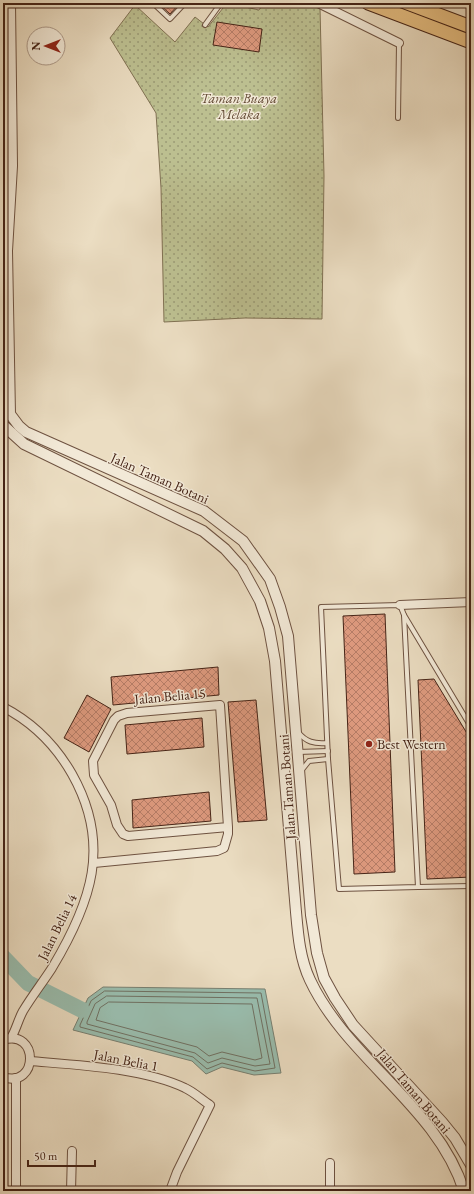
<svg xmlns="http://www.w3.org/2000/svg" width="474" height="1194" font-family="'EB Garamond',serif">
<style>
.park{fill:url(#park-dots);stroke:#807153}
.water{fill:#99bdae;stroke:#777f71}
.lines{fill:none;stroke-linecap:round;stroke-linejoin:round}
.shore{stroke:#6f7062;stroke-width:1}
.river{stroke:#99bdae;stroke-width:16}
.building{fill:url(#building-cross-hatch);stroke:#452316}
.service-casing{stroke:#6e5241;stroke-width:6}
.minor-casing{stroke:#6e5241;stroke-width:10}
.tertiary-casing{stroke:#6e5241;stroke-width:12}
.trunk-casing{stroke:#452316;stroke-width:15}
.service{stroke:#f2e9d7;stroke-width:4}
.minor{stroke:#f2e9d7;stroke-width:8}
.tertiary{stroke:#f2e9d7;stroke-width:10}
.trunk{stroke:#e6be81;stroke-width:13}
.poi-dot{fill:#8f2418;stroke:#f2e9d7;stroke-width:1.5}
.labels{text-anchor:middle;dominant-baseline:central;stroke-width:3;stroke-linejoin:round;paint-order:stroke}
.park-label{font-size:14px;font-style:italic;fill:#634a34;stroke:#f2e9d7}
.street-label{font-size:14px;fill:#452316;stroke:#f2e9d7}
.poi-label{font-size:14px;fill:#452316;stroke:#f2e9d7;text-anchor:start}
</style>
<defs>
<pattern id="park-dots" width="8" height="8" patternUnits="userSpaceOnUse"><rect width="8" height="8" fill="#bcbf90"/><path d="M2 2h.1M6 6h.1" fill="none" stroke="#9b9b75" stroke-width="1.8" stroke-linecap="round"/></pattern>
<pattern id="building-cross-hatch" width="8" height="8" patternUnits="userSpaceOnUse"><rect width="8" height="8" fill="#de9a7f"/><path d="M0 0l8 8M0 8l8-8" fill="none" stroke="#b67d67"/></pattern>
</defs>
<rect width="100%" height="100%" fill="#ebddc2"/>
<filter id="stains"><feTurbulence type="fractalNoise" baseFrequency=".005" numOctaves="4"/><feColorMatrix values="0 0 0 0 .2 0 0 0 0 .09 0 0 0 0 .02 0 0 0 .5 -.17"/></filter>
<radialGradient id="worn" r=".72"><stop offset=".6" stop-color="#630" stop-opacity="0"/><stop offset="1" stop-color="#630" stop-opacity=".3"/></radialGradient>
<polygon class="park" points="227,3 259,10 264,3 311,3 320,8 324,176 322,319 245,318 164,322 161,188 156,113 110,38 135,5 175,42 195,17 208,27"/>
<polygon class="water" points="103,987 265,989 281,1073 254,1075 222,1067 206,1074 192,1061 73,1030 88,998"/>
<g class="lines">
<g class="shore">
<polygon points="105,991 261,993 275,1068 255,1071 222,1063 207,1069 193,1057 80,1027 80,1025 91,1001"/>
<polygon points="107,996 257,998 270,1064 255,1066 222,1058 208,1063 195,1053 87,1024 87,1022 95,1004"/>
<polygon points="109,1002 252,1004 262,1058 255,1060 222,1052 209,1056 197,1047 96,1020 100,1008"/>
</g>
<polyline class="river" points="3,957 28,983 82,1010"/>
</g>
<g class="building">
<polygon points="158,3 180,3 170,14"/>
<polygon points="217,22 262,29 259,52 213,45"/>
<polygon points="385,614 395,872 354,874 343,616"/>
<polygon points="218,667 219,695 113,705 111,677"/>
<polygon points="434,679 471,740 471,877 427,879 418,680"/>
<polygon points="87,695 111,709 89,752 64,738"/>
<polygon points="256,700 267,820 238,822 228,702"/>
<polygon points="202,718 204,747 127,754 125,725"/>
<polygon points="209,792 211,821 133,828 132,800"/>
</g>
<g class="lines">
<g class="service-casing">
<g id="service">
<polyline points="153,3 170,19 185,3"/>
<polyline points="205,25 221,3"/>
<polyline points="398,118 399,43"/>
<polygon points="400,605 404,615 418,887 339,889 328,759 321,607"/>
<polyline points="404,615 471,727"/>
<path d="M298,732C306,742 314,744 327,743"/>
<polyline points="298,752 328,751"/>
<polyline points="301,771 309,761 328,759"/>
<polyline points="418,887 471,886"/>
</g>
</g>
<g class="minor-casing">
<g id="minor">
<polyline points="318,3 399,43"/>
<polyline points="400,605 471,602"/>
<path d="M3,707C32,722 56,746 72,774C112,845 91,903 52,968C43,982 32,996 23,1011C18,1020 16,1030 11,1038"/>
<polyline points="94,863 217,851 224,848 228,834 228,827 220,705 127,713 118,716 114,720 93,761 94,775 111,805 117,825 123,834 128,836 228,827"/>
<path d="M3,1040C39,1028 39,1089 3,1077"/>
<path d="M30,1061C77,1065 143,1068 185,1088C194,1092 202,1100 210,1105L177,1172L170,1191"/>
<polyline points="16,1078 16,1191"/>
<polyline points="3,1102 3,1176"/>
<polyline points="330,1163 330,1191"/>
<polyline points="71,1191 72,1151"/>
</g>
</g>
<g class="tertiary-casing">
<g id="tertiary">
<polyline points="10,3 12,166 7,251 10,414 19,426 26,432 204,511 243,541 270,579 280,607 288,636 311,915 317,953 324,978 335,998 353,1025 442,1122 455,1138 471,1165"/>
<path d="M3,425L24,444L203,531L225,549L242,568L260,601L269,628L275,661L296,912C298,935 300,959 310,980C347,1059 438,1107 464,1191"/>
</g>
</g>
<g class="trunk-casing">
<g id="trunk">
<polyline points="368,3 471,42"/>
<polyline points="407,3 471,27"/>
</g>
</g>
<use href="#service" class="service"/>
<use href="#minor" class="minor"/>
<use href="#tertiary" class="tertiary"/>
<use href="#trunk" class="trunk"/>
</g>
<circle class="poi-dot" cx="369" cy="744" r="4"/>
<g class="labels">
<g class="park-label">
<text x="239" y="98">Taman Buaya<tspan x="239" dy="16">Melaka</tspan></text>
</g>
<g class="street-label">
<text transform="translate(160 478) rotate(24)">Jalan Taman Botani</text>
<text transform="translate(170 696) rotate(-5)">Jalan Belia 15</text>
<text transform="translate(287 787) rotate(-94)">Jalan Taman Botani</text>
<text transform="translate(57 927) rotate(-64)">Jalan Belia 14</text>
<text transform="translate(126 1060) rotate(11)">Jalan Belia 1</text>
<text transform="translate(414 1091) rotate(50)">Jalan Taman Botani</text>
</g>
<g class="poi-label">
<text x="377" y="744">Best Western</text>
</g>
</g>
<rect width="474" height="1194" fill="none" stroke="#ebddc2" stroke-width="16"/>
<rect x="4" y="4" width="466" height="1186" fill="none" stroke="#452316" stroke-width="2"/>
<rect x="8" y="8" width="458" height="1178" fill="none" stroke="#452316"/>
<g transform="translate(46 46) rotate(270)"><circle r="19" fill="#f2e9d7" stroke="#ad9a8a"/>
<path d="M0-3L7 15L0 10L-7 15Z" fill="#8f2418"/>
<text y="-6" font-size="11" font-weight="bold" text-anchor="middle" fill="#452316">N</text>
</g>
<path d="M28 1160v6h67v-6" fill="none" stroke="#452316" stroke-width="2"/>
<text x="34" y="1160" font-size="12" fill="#452316" stroke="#f2e9d7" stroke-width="3" paint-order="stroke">50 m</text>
<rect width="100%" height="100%" filter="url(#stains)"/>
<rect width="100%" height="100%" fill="url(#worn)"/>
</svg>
